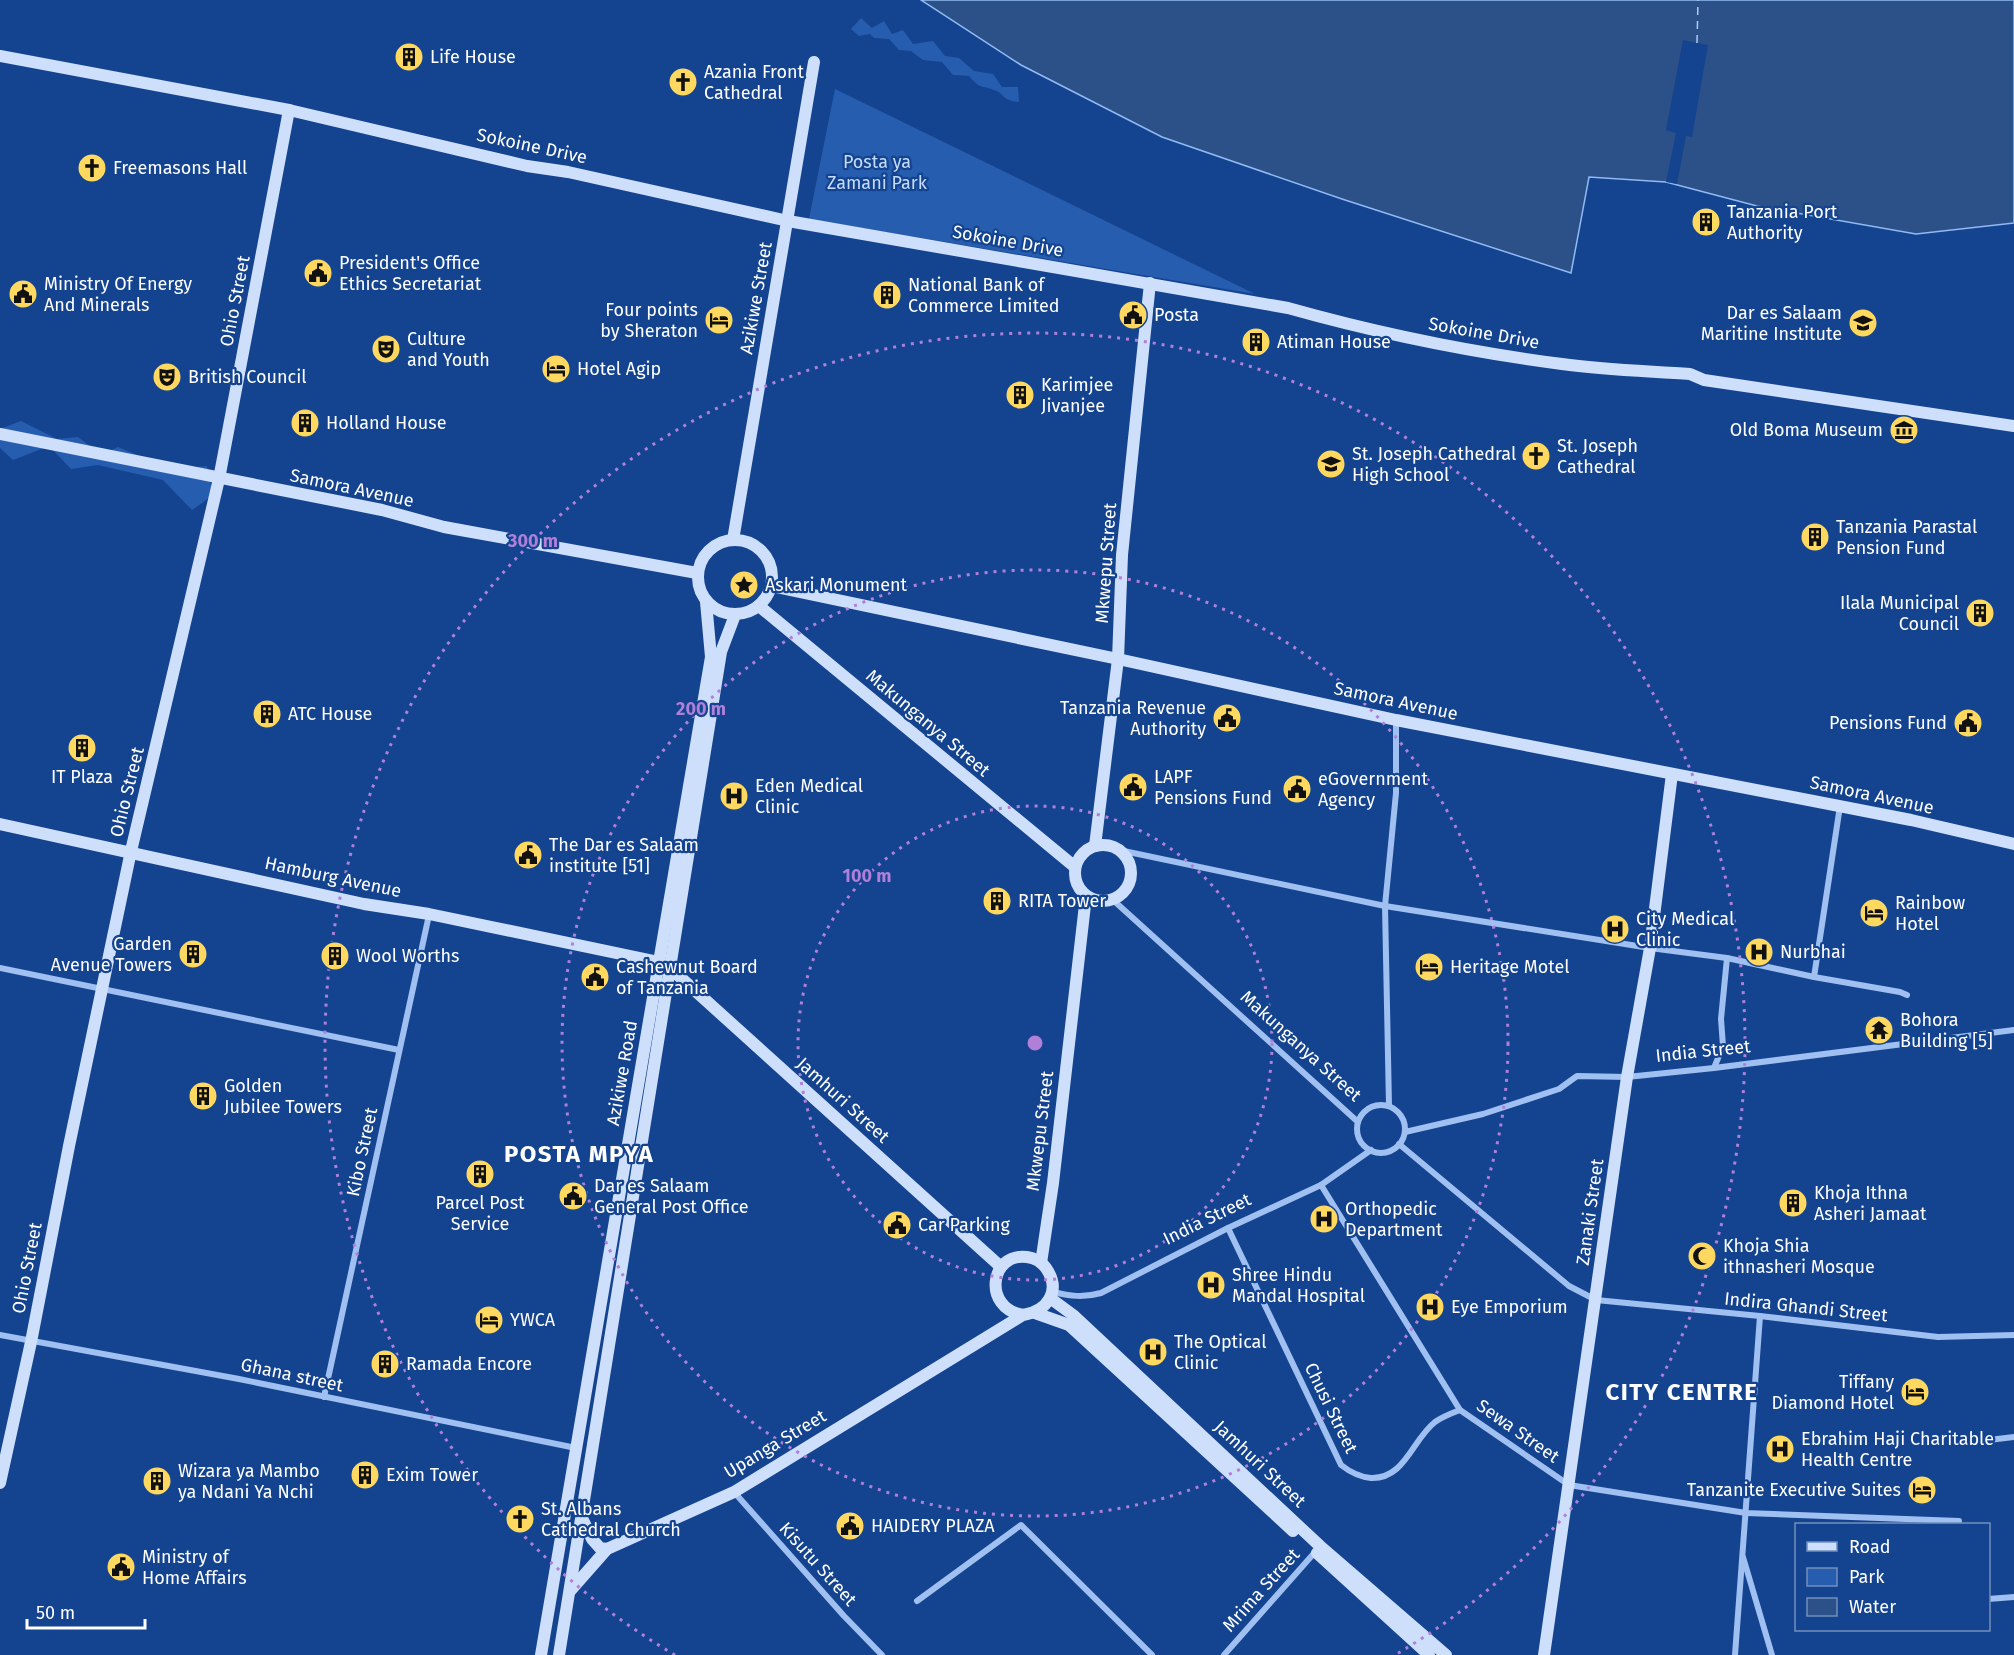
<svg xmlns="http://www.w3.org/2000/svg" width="2014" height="1655" font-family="'Fira Sans',sans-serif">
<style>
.green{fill:#265daf}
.water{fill:#2c5088;stroke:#91baf4;stroke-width:1.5}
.pier{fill:#144490}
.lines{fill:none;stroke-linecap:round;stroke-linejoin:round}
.ferry{stroke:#abcbf8;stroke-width:1.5;stroke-dasharray:8 6;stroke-linecap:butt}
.street{stroke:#9fc0f1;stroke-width:6}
.secondary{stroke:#cedffc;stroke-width:12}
.ring{fill:none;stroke:#b080d9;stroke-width:3;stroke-dasharray:3 6}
.labels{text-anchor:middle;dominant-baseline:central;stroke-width:4.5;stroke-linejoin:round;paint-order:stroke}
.poi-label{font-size:18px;fill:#fff;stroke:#144490;text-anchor:start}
.street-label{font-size:18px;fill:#fff;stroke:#144490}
.park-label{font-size:18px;fill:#c6dcfc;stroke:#144490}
.district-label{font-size:24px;font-weight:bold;letter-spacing:1.5px;fill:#fff;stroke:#144490}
.centre{fill:#b080d9;stroke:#144490;stroke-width:3}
.ring-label{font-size:18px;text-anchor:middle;font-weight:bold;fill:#b080d9;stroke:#144490;stroke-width:4.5;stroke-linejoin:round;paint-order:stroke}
</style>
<rect width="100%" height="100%" fill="#144490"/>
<g class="green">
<path d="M861,18L872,28L884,21L892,34L903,30L913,44L933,41L945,56L959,58L974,71L993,74L1002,87H1018L1019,102C1000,100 1006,94 994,90C978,84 982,90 969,76L953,75L942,62L923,60L911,51L899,50L889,39L874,38L870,34L859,36L851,29Z"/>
<polygon points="835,89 1255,294 809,219"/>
<polygon points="21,421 57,439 78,437 102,455 118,447 171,469 207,466 213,495 192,510 163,480 98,465 71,469 49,446 13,460 0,448 0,429"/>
</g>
<polygon class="water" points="921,0 2014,0 2014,223 1916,234 1757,206 1666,182 1589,177 1571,273 1342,199 1162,137 1021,65"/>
<polygon class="pier" points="1683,40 1708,45 1692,137 1686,136 1677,184 1666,182 1676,133 1666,130"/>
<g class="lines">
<polyline class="ferry" points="1697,43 1698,0"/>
<g class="street">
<polyline points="1119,850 1385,906 1650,948 1727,958 1814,977 1900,992 1907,995"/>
<polyline points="1113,900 1358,1122"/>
<polyline points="0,968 399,1050"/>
<polyline points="1814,977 1840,806"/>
<polyline points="1714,1068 1723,1046 1721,1019 1727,958"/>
<circle cx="1381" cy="1129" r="24"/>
<polyline points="1389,1106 1385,906 1396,793 1396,720"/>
<polyline points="1405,1132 1483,1114 1559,1089 1577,1076 1627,1077 1714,1068 2014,1030"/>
<polyline points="1399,1144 1569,1286 1596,1300 1760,1316 1938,1337 2014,1335"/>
<polyline points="1321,1185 1460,1410 1569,1485 1746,1513 1959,1521"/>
<path d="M1228,1228L1341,1465C1350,1472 1359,1477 1371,1478C1405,1479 1412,1440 1435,1422C1442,1417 1452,1413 1460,1410"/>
<path d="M1053,1292C1070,1296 1083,1298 1101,1293L1228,1228L1321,1185L1371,1150"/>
<polyline points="0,1335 239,1379 576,1448"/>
<polyline points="324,1397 429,915"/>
<polyline points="1964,1443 2014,1437"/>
<polyline points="734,1492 844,1616 882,1655"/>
<polyline points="1743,1557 1772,1655"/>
<polyline points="1988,1599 2014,1597"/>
<polyline points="917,1601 1021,1525 1152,1655"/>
<polyline points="1224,1655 1316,1551"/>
<polyline points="1735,1655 1760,1316"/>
</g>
<g class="secondary">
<path d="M0,56L289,110L527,166L568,172L788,221L1288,308C1377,333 1469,352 1562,364C1604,370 1648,371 1690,374L1704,380L2014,426"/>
<polyline points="0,434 382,510 444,527 697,573"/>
<circle cx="735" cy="577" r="37"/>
<polyline points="733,540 814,62"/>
<polyline points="771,586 1118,659 1396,720 1911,820 2014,844"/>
<polyline points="759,606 1075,867"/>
<polyline points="0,824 364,904 429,914 659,962 670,968 1001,1267"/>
<circle cx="1103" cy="873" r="28"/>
<polyline points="1095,846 1118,659 1122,555 1150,283"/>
<polyline points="1041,1263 1053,1183 1086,896"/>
<polyline points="1050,1298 1073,1315 1320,1546 1446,1655"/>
<polyline points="1035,1313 1069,1325 1293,1531"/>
<polyline points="0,1483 31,1342 69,1146 131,851 219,479 289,110"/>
<polyline points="582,1518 592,1539 600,1548 607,1549"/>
<polyline points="1317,1553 1429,1655"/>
<path d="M570,1591L607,1549L734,1492L1023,1315C1047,1311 1062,1291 1046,1268C1042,1262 1034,1258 1027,1257C990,1252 982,1308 1023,1315"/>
<polyline points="541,1655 711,657 706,602"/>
<polyline points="559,1655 721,652 735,615"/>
<polyline points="1544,1655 1627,1077 1650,948 1672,774"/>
</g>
</g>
<g class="ring">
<circle cx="1035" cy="1043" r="237"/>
<circle cx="1035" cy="1043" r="473"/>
<path d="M675 1655A710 710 0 1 1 1395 1655"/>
</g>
<defs>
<g id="building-disc" transform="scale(1.5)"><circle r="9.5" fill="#ffd85f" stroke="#144490"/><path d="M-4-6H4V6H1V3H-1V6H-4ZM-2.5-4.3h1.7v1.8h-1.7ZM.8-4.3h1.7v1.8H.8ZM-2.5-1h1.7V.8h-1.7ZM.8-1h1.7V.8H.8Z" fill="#111"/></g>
<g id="church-disc" transform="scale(1.5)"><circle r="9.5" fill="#ffd85f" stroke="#144490"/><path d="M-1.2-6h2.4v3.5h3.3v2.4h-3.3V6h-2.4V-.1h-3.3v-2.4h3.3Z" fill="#111"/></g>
<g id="civic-disc" transform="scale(1.5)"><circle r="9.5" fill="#ffd85f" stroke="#144490"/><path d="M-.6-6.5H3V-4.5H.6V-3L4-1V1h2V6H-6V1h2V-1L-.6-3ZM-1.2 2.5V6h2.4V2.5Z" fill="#111"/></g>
<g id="hotel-disc" transform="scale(1.5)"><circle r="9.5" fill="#ffd85f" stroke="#144490"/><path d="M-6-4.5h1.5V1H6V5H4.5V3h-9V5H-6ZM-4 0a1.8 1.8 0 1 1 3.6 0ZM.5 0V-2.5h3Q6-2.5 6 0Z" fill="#111"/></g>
<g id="university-disc" transform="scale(1.5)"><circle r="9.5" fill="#ffd85f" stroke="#144490"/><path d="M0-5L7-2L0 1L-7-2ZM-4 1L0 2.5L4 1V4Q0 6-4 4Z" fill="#111"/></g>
<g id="theatre-disc" transform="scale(1.5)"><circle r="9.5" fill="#ffd85f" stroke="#144490"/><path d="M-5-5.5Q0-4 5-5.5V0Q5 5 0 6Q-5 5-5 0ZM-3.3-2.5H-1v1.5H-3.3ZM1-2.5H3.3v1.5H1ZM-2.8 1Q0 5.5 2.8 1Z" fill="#111"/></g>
<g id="museum-disc" transform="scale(1.5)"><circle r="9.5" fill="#ffd85f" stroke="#144490"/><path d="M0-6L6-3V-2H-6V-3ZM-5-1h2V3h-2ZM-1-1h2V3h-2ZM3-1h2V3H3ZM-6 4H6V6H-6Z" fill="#111"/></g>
<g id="school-disc" transform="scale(1.5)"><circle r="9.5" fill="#ffd85f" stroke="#144490"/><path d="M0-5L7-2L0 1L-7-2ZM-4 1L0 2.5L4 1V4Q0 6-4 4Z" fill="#111"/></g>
<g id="sight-disc" transform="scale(1.5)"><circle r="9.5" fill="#ffd85f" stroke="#144490"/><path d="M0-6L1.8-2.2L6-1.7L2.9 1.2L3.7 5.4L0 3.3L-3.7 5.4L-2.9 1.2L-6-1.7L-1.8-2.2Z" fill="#111"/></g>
<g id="hospital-disc" transform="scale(1.5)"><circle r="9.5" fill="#ffd85f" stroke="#144490"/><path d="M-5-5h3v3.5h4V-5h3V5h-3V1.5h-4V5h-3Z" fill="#111"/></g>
<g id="temple-disc" transform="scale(1.5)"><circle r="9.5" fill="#ffd85f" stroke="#144490"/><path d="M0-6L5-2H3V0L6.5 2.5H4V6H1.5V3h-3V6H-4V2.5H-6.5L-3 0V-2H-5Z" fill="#111"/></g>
<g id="mosque-disc" transform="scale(1.5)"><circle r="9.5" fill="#ffd85f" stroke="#144490"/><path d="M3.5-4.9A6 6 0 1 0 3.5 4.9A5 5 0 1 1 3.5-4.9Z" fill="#111"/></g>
</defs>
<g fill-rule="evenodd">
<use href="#building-disc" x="409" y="57"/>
<use href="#church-disc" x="683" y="82"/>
<use href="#church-disc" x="92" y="168"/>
<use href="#building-disc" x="1706" y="222"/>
<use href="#civic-disc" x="318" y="273"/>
<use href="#civic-disc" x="23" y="294"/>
<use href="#building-disc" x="887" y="295"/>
<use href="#civic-disc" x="1133" y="315"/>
<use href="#hotel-disc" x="719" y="320"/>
<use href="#university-disc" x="1863" y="323"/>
<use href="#building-disc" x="1256" y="342"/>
<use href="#theatre-disc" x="386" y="349"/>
<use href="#hotel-disc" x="556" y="369"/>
<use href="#theatre-disc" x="167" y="377"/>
<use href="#building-disc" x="1020" y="395"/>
<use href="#building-disc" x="305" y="423"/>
<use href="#museum-disc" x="1904" y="430"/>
<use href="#church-disc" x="1536" y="456"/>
<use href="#school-disc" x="1331" y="464"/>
<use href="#building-disc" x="1815" y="537"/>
<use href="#sight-disc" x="744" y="585"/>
<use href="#building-disc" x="1980" y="613"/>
<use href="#building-disc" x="267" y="714"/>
<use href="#civic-disc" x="1227" y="718"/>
<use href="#civic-disc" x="1968" y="723"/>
<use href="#building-disc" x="82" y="748"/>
<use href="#civic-disc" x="1133" y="787"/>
<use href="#civic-disc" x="1297" y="789"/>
<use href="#hospital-disc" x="734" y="796"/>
<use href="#civic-disc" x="528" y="855"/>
<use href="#building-disc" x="997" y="901"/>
<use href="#hotel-disc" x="1874" y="913"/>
<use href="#hospital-disc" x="1615" y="929"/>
<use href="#hospital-disc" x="1759" y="952"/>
<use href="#building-disc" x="193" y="954"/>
<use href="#building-disc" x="335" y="956"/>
<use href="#hotel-disc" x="1429" y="967"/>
<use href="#civic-disc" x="595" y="977"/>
<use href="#temple-disc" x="1879" y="1030"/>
<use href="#building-disc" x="203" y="1096"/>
<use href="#building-disc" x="480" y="1174"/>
<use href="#civic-disc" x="573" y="1196"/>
<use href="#building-disc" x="1793" y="1203"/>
<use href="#hospital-disc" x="1324" y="1219"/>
<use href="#civic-disc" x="897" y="1225"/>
<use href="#mosque-disc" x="1702" y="1256"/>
<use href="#hospital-disc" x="1211" y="1285"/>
<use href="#hospital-disc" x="1430" y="1307"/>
<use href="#hotel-disc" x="489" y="1320"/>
<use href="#hospital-disc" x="1153" y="1352"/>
<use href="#building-disc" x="385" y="1364"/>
<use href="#hotel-disc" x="1915" y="1392"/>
<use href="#hospital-disc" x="1780" y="1449"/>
<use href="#building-disc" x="365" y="1475"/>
<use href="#building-disc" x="157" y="1481"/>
<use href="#hotel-disc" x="1922" y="1490"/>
<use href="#church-disc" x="520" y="1519"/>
<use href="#civic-disc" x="850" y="1526"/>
<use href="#civic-disc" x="121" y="1567"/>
</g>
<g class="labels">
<g class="poi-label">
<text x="430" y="57">Life House</text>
<text x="704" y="72">Azania Front<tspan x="704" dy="21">Cathedral</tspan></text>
<text x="113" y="168">Freemasons Hall</text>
<text x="1727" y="212">Tanzania Port<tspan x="1727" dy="21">Authority</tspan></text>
<text x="339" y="263">President's Office<tspan x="339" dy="21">Ethics Secretariat</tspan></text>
<text x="44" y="284">Ministry Of Energy<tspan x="44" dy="21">And Minerals</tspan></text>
<text x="908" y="285">National Bank of<tspan x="908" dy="21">Commerce Limited</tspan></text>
<text x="698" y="310" text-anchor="end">Four points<tspan x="698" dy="21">by Sheraton</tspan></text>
<text x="1842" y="313" text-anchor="end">Dar es Salaam<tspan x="1842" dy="21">Maritine Institute</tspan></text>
<text x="1154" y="315">Posta</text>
<text x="407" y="339">Culture<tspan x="407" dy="21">and Youth</tspan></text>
<text x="1277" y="342">Atiman House</text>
<text x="577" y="369">Hotel Agip</text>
<text x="188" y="377">British Council</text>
<text x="1041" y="385">Karimjee<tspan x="1041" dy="21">Jivanjee</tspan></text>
<text x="326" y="423">Holland House</text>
<text x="1883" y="430" text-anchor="end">Old Boma Museum</text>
<text x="1557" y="446">St. Joseph<tspan x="1557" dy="21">Cathedral</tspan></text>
<text x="1352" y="454">St. Joseph Cathedral<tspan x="1352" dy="21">High School</tspan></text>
<text x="1836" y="527">Tanzania Parastal<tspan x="1836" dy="21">Pension Fund</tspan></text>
<text x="765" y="585">Askari Monument</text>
<text x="1959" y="603" text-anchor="end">Ilala Municipal<tspan x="1959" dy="21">Council</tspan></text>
<text x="1206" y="708" text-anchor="end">Tanzania Revenue<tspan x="1206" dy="21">Authority</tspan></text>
<text x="288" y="714">ATC House</text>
<text x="1947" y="723" text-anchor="end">Pensions Fund</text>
<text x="82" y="777" text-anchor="middle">IT Plaza</text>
<text x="1154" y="777">LAPF<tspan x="1154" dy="21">Pensions Fund</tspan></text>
<text x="1318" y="779">eGovernment<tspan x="1318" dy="21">Agency</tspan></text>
<text x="755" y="786">Eden Medical<tspan x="755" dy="21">Clinic</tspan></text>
<text x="549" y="845">The Dar es Salaam<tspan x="549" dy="21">institute [51]</tspan></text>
<text x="1018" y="901">RITA Tower</text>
<text x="1895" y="903">Rainbow<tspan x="1895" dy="21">Hotel</tspan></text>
<text x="1636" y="919">City Medical<tspan x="1636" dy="21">Clinic</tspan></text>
<text x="172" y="944" text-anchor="end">Garden<tspan x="172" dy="21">Avenue Towers</tspan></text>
<text x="1780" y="952">Nurbhai</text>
<text x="356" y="956">Wool Worths</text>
<text x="616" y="967">Cashewnut Board<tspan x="616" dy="21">of Tanzania</tspan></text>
<text x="1450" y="967">Heritage Motel</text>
<text x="1900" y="1020">Bohora<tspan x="1900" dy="21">Building [5]</tspan></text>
<text x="224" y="1086">Golden<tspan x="224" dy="21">Jubilee Towers</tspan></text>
<text x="594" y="1186">Dar es Salaam<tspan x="594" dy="21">General Post Office</tspan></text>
<text x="1814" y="1193">Khoja Ithna<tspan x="1814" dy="21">Asheri Jamaat</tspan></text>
<text x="480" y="1203" text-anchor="middle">Parcel Post<tspan x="480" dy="21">Service</tspan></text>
<text x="1345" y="1209">Orthopedic<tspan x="1345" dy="21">Department</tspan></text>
<text x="918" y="1225">Car Parking</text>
<text x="1723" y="1246">Khoja Shia<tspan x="1723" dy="21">ithnasheri Mosque</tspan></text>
<text x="1232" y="1275">Shree Hindu<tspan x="1232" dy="21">Mandal Hospital</tspan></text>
<text x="1451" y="1307">Eye Emporium</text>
<text x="510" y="1320">YWCA</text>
<text x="1174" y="1342">The Optical<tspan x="1174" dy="21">Clinic</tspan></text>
<text x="406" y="1364">Ramada Encore</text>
<text x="1894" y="1382" text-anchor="end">Tiffany<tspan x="1894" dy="21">Diamond Hotel</tspan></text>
<text x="1801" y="1439">Ebrahim Haji Charitable<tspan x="1801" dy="21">Health Centre</tspan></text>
<text x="178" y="1471">Wizara ya Mambo<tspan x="178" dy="21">ya Ndani Ya Nchi</tspan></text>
<text x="386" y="1475">Exim Tower</text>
<text x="1901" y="1490" text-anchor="end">Tanzanite Executive Suites</text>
<text x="541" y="1509">St. Albans<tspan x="541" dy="21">Cathedral Church</tspan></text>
<text x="871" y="1526">HAIDERY PLAZA</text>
<text x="142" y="1557">Ministry of<tspan x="142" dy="21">Home Affairs</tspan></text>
</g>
<g class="street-label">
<text transform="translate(532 146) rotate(12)">Sokoine Drive</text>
<text transform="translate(1008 241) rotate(10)">Sokoine Drive</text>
<text transform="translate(756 298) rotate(-80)">Azikiwe Street</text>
<text transform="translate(235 301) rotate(-79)">Ohio Street</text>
<text transform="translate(1484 333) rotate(10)">Sokoine Drive</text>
<text transform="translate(352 488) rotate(12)">Samora Avenue</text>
<text transform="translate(1106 563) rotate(-86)">Mkwepu Street</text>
<text transform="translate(1396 701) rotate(12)">Samora Avenue</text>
<text transform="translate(928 723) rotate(40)">Makunganya Street</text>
<text transform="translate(127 792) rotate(-76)">Ohio Street</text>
<text transform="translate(1872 795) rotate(12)">Samora Avenue</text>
<text transform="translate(333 877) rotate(12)">Hamburg Avenue</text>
<text transform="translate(1301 1046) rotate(42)">Makunganya Street</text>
<text transform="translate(1703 1051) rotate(-6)">India Street</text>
<text transform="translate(622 1073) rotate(-80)">Azikiwe Road</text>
<text transform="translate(843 1100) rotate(42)">Jamhuri Street</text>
<text transform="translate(1040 1131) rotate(-83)">Mkwepu Street</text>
<text transform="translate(362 1152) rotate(-78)">Kibo Street</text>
<text transform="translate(1590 1212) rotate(-82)">Zanaki Street</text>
<text transform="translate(1207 1219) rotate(-26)">India Street</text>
<text transform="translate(27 1268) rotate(-79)">Ohio Street</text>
<text transform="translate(1806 1307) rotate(6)">Indira Ghandi Street</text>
<text transform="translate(292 1375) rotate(12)">Ghana street</text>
<text transform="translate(1331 1408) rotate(64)">Chusi Street</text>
<text transform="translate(1518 1431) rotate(35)">Sewa Street</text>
<text transform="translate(775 1444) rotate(-31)">Upanga Street</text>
<text transform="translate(1260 1464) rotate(43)">Jamhuri Street</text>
<text transform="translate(818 1564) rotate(48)">Kisutu Street</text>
<text transform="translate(1261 1590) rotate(-48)">Mrima Street</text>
</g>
<g class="park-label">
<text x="877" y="162">Posta ya<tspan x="877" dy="21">Zamani Park</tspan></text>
</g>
<g class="district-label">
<text x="579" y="1154">POSTA MPYA</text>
<text x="1682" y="1392">CITY CENTRE</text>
</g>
</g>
<circle cx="1035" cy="1043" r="9" class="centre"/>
<g class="ring-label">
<text x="533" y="547">300 m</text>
<text x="701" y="715">200 m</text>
<text x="867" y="882">100 m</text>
</g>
<rect x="1795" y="1523" width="195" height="108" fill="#144490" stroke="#728fbc" stroke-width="1.5"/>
<rect x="1807" y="1542" width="30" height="9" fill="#cedffc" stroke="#728fbc" stroke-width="1.5"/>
<text x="1849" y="1553" font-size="18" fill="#ffffff">Road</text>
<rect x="1807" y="1568" width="30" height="18" fill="#265daf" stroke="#728fbc" stroke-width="1.5"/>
<text x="1849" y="1583" font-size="18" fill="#ffffff">Park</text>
<rect x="1807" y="1598" width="30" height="18" fill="#2c5088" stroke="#728fbc" stroke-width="1.5"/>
<text x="1849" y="1613" font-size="18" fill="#ffffff">Water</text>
<path d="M27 1619v9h118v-9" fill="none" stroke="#ffffff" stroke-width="3"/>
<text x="36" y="1619" font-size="18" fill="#ffffff" stroke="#144490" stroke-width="4.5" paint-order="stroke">50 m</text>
</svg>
